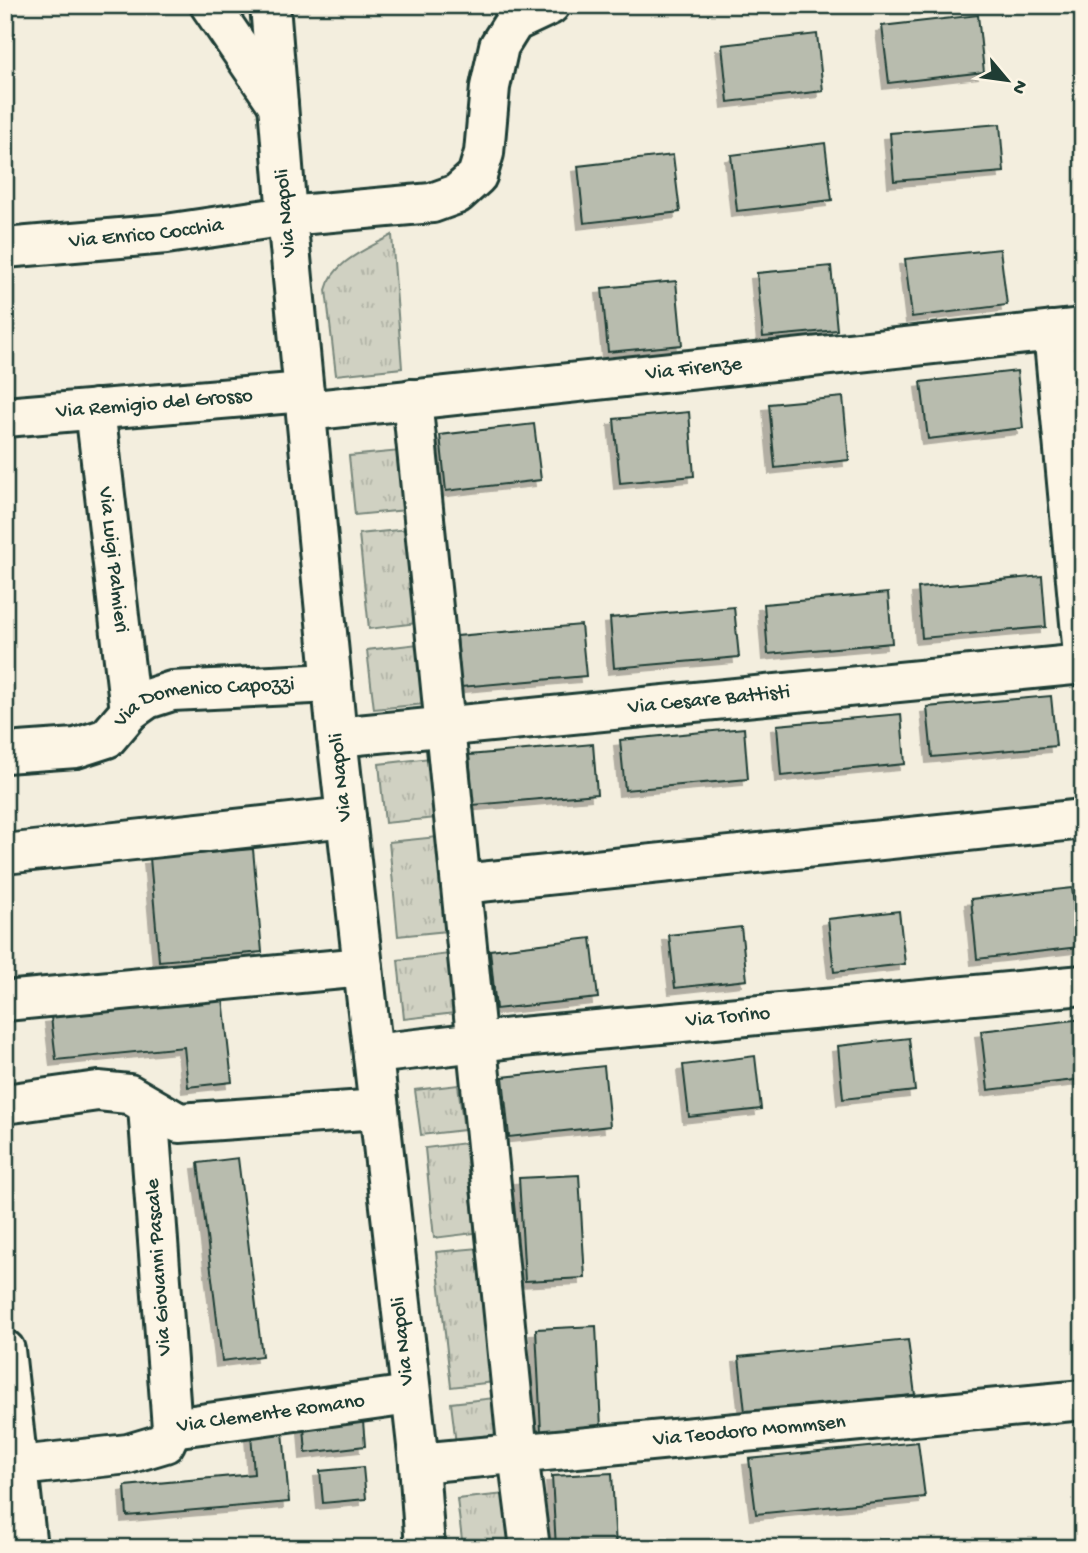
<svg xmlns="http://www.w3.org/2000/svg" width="1088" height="1553" font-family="'Gochi Hand',sans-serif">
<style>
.grass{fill:url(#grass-tufts);stroke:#78877b;stroke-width:2}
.building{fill:#b8bcae;stroke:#1f3d34;stroke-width:2;filter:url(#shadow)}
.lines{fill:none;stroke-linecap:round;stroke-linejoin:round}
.minor-casing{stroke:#1f3d34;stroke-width:44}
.major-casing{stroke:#1f3d34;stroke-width:44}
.minor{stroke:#fcf5e5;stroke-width:38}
.major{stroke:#fcf5e5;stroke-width:38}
.labels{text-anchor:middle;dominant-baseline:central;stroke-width:7;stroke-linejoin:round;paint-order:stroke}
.street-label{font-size:21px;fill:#1f3d34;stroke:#fcf5e5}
</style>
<defs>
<pattern id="grass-tufts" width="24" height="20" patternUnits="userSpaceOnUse" patternTransform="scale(1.75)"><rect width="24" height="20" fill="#d0d1c2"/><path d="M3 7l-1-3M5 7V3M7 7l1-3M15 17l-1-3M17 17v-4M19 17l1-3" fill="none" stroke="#b2b4a7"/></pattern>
<filter id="shadow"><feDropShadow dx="-6" dy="6" stdDeviation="0" flood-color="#0004"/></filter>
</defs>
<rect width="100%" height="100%" fill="#f3eede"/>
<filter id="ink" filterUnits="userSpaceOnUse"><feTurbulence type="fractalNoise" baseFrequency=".0143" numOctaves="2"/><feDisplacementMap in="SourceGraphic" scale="14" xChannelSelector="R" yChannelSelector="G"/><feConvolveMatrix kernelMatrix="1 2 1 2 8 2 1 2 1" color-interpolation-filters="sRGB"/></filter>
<g filter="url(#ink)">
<g class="grass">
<path d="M392,235L402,368L336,375L326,290C333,261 368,249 392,235Z"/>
<polygon points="400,451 406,510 355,515 349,456"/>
<polygon points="408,529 418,623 369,629 359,534"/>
<polygon points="418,644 425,704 374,709 367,650"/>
<polygon points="430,758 436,818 385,823 379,764"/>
<polygon points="437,837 447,931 398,936 389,842"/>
<polygon points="449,954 455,1013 404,1019 398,960"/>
<polygon points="458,1085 464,1130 421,1135 415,1090"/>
<polygon points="465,1143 475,1233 434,1238 425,1148"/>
<polygon points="479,1248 494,1382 451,1387 436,1252"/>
<polygon points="494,1398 498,1438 456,1444 451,1403"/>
<polygon points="505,1494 511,1548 463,1548 457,1499"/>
</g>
<g class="building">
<polygon points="978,15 984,72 889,83 882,26"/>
<polygon points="817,34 823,91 728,102 722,45"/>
<polygon points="1000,124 1004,172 894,181 890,133"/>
<polygon points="825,143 832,200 737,211 731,155"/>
<polygon points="673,155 680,212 584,223 578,166"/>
<polygon points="1000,249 1007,305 912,317 905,259"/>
<polygon points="831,266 837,330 763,337 757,273"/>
<polygon points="676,281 682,345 608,352 602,288"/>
<polygon points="1017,371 1023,428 928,439 921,382"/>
<polygon points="1083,376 1083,499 1070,377"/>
<polygon points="843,397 849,460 775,468 769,404"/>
<polygon points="689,412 694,476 620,483 614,419"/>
<polygon points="534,424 541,480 446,491 440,435"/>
<polygon points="1042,576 1046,627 922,638 918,588"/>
<polygon points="888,593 892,643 768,654 764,604"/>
<polygon points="734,607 739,657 614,668 610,618"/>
<polygon points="581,625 586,676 461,687 457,636"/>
<polygon points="1051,696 1056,746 932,757 927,707"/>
<polygon points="901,714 905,764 781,776 777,725"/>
<polygon points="744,728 748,779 625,790 620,740"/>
<polygon points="593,744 597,794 473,805 469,755"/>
<polygon points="253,849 262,952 159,961 150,858"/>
<polygon points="1072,888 1079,947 977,959 971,899"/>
<polygon points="899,911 905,964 834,972 828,919"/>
<polygon points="741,927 747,980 675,988 669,935"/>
<polygon points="591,938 598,998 496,1009 490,950"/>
<polygon points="223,998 232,1082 188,1087 184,1047 56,1060 51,1017"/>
<polygon points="1083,1019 1083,1079 988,1090 981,1031"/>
<polygon points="909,1038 915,1091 843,1099 838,1046"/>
<polygon points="755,1056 761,1109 689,1117 683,1065"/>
<polygon points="604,1066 610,1126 509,1137 503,1077"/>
<polygon points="238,1158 262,1356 222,1361 198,1163"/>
<polygon points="579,1175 585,1278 525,1281 519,1178"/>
<polygon points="596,1326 601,1428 541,1432 536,1329"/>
<polygon points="908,1340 915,1395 745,1412 739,1357"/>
<polygon points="363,1421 365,1446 306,1453 304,1427"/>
<polygon points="283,1431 289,1502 127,1516 125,1486 254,1474 251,1434"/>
<polygon points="918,1442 925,1497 756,1514 749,1459"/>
<polygon points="363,1467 366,1499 323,1503 320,1471"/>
<polygon points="612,1473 616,1548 556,1548 552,1476"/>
</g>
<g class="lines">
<g class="minor-casing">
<g id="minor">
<polyline points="210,5 278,105"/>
<polyline points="1053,331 1083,655"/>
<polyline points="412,399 518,1454 530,1548"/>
<path id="s1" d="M95,409L130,711"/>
<path id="s2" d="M306,411L1083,328"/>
<path id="s3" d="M5,417L304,392"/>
<path id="s4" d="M337,737L1083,664"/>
<path id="s5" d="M5,753L76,748L107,738L130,711L147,699L172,691L332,683"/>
<polyline points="5,854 346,817"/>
<polyline points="461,884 1083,819"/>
<polyline points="5,1001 363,967"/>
<path id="s6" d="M373,1054L521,1037L1083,985"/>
<polyline points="5,1104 98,1091 129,1094 179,1123 379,1109"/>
<polyline points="5,1350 27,1548"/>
<path id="s7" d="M172,1428L410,1395"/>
<path id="s8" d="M419,1463L1083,1400"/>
<polyline points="19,1466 128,1454 165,1443 172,1428 148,1107"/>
<polyline points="425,1548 419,1463 337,737 287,216 432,203 457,194 477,176 484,153 490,87 499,46 514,22 550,5"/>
</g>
</g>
<g class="major-casing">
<g id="major">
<path id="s9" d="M5,248L166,234L287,216L270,5"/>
</g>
</g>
<use href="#minor" class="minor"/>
<use href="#major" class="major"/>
</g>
</g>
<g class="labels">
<g class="street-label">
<text transform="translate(287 213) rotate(-95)">Via Napoli</text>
<text stroke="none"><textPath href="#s9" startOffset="142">Via Enrico Cocchia</textPath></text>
<text stroke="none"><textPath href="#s2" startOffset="390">Via Firenze</textPath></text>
<text stroke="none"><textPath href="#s3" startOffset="150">Via Remigio del Grosso</textPath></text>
<text stroke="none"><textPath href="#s1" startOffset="152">Via Luigi Palmieri</textPath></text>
<text stroke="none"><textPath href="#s4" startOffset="374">Via Cesare Battisti</textPath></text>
<text stroke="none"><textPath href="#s5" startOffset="215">Via Domenico Capozzi</textPath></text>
<text transform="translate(342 777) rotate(-96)">Via Napoli</text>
<text stroke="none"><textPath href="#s6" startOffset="357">Via Torino</textPath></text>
<text transform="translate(160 1267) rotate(-94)">Via Giovanni Pascale</text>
<text transform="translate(404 1341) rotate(-96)">Via Napoli</text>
<text stroke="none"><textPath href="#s7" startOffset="100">Via Clemente Romano</textPath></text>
<text stroke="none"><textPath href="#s8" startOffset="332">Via Teodoro Mommsen</textPath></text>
</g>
</g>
<rect width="1088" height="1553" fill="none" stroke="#fcf5e5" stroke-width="28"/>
<rect x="14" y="14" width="1060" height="1525" fill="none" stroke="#1f3d34" stroke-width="2.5" filter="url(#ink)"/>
<g transform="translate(1007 80) rotate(119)" stroke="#fcf5e5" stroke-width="5" paint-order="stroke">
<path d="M0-5L12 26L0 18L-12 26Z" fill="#1f3d34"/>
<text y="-10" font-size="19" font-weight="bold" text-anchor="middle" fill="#1f3d34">N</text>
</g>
</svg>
